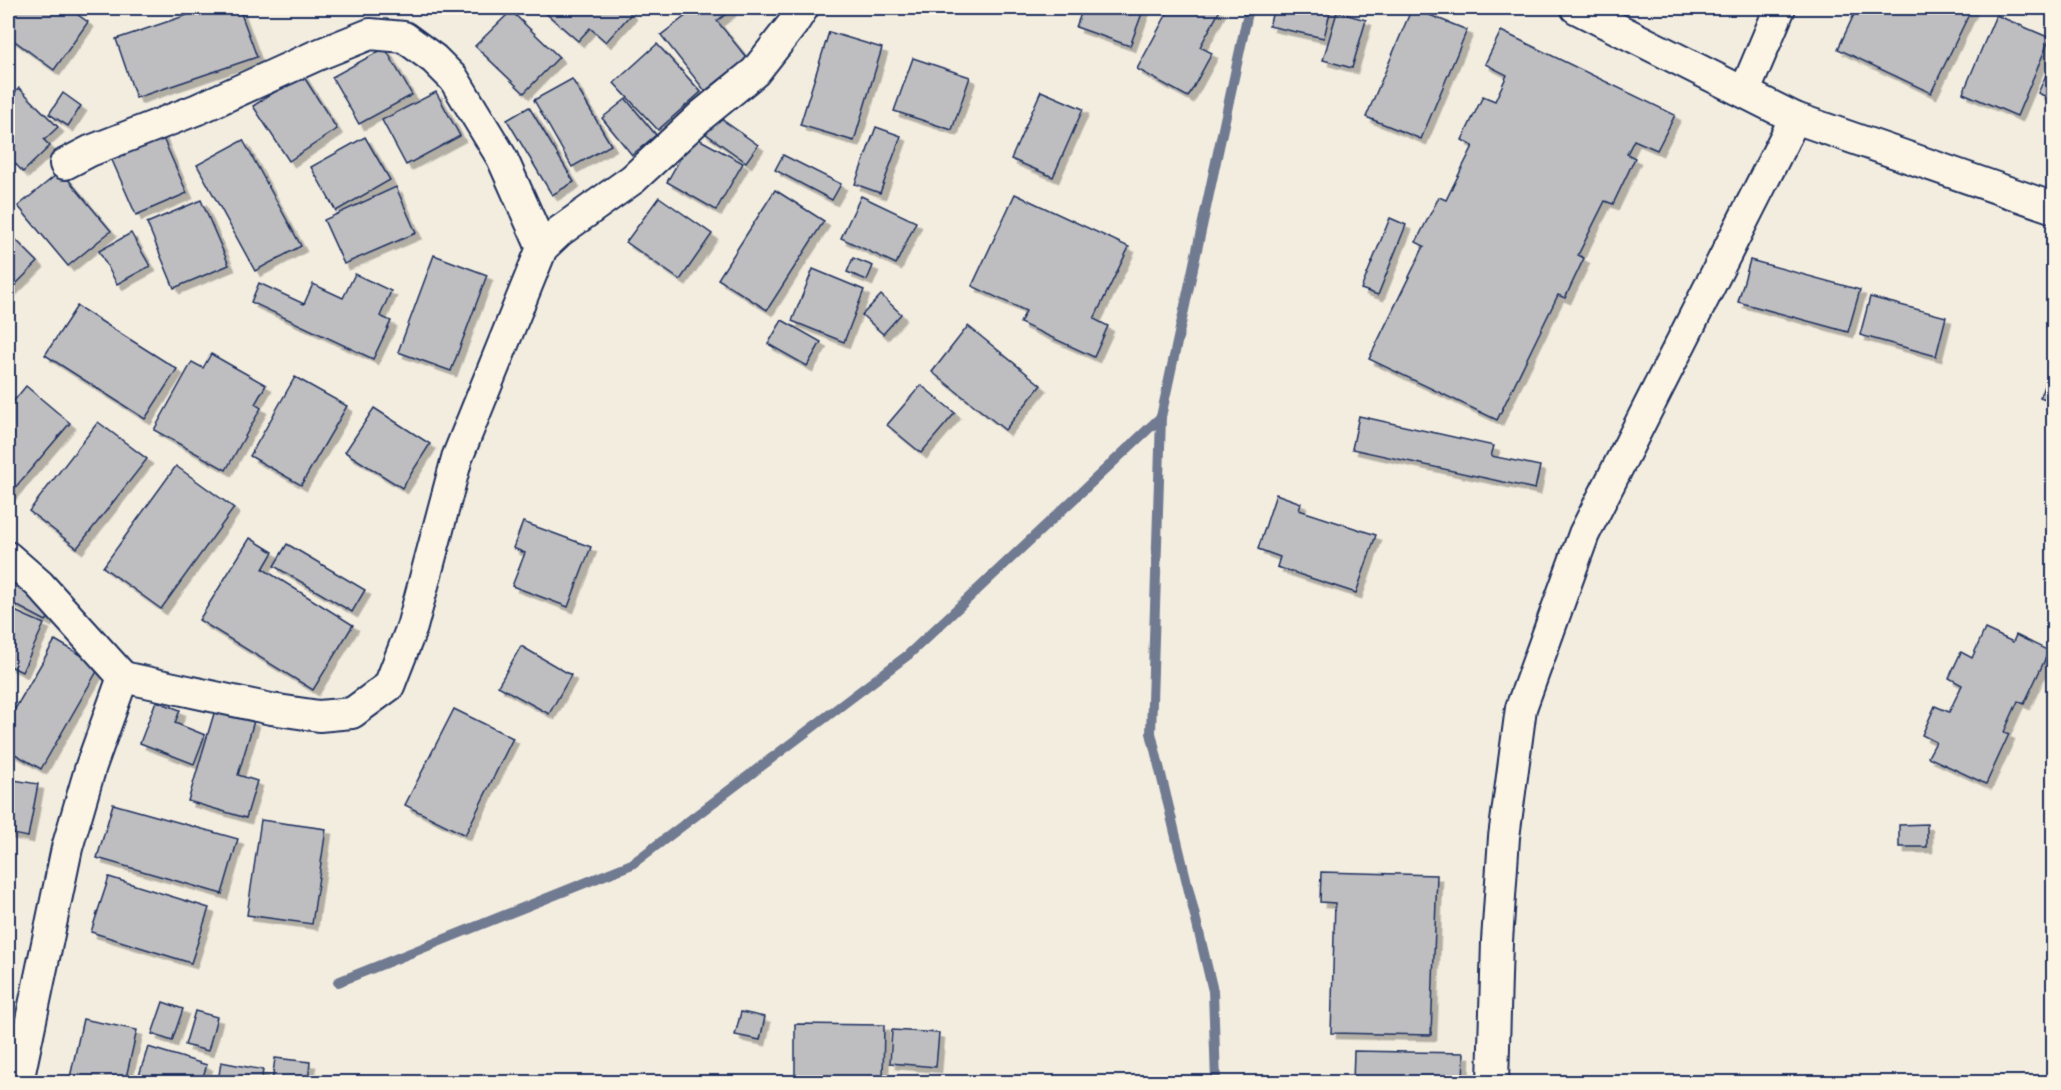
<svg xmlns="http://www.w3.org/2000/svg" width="2061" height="1090" font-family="Mali,sans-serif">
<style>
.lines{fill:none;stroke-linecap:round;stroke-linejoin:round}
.stream{stroke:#707a91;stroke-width:10}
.building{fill:#bebec0;stroke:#1b2f5e;stroke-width:1.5;filter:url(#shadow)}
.minor-casing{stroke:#1b2f5e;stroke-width:34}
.minor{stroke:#fcf5e5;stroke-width:30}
</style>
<defs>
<filter id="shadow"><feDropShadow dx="5.5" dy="5.5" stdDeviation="0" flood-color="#0004"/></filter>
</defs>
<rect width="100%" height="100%" fill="#f3ede0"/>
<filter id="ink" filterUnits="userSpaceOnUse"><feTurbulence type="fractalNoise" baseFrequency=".0167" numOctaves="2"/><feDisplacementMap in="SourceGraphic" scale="12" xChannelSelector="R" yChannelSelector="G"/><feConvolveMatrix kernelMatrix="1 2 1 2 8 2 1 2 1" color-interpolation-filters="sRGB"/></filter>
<g filter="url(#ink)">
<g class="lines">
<g class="stream">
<polyline points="338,982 632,864 908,655 1161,417"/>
<polyline points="1216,1082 1213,991 1151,733 1161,417 1249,8"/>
</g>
</g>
<g class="building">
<polygon points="8,8 68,8 88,22 54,70 8,36"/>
<polygon points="208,8 239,8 257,57 136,98 116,39"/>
<polygon points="540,8 624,8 631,14 606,42 590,28 578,41"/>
<polygon points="696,8 727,8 730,11 717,21 747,58 705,91 661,35"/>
<polygon points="1083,8 1144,8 1130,46 1076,27"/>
<polygon points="1170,8 1216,8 1220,10 1200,47 1212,53 1188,97 1137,69"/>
<polygon points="1274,8 1331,8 1324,38 1269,26"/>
<polygon points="1412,8 1467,30 1421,139 1366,117"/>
<polygon points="1857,8 1972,8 1931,93 1838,49"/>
<polygon points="511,11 559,57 524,93 475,46"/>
<polygon points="1337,12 1366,20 1352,68 1323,60"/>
<polygon points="1996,15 2050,38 2017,116 1963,93"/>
<polygon points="1501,31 1675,115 1657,150 1634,140 1627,154 1635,158 1613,204 1605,201 1578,255 1584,258 1565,298 1558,295 1497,420 1369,359 1424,246 1416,242 1439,197 1446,200 1473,146 1462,140 1483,96 1495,101 1507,75 1485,64"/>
<polygon points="829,32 882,48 854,141 800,125"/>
<polygon points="657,44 701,92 658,130 614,83"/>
<polygon points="385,48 412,95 359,124 332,77"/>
<polygon points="2054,57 2054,100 2038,93"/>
<polygon points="913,58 970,77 952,130 894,111"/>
<polygon points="302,74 337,129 289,161 253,106"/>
<polygon points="572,79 611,145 572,167 534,100"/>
<polygon points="19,88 58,127 44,140 50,146 23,172 8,156 8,100"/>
<polygon points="1041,91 1083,109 1053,177 1011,159"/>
<polygon points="436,92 460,136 406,165 382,120"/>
<polygon points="63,93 81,106 68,126 49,114"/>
<polygon points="626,99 656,135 632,155 602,118"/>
<polygon points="529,107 574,182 552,195 507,120"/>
<polygon points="714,114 758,145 746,162 702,131"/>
<polygon points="876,127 901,136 880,193 855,184"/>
<polygon points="159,129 187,193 136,215 108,151"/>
<polygon points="693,136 743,163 716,210 667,182"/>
<polygon points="365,137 390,180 336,211 311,167"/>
<polygon points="243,140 301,246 255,271 197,165"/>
<polygon points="783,155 841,184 832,200 775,170"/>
<polygon points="61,171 111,231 68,266 18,206"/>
<polygon points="396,187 416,233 344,264 324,220"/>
<polygon points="775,190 824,221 767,310 718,279"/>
<polygon points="1015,194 1129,247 1094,319 1108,326 1094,357 1020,323 1026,311 972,286"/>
<polygon points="861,196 916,222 896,264 841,238"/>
<polygon points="659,197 712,234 680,280 626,242"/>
<polygon points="201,200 229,265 174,288 147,223"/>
<polygon points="1390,218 1406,225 1378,295 1361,289"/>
<polygon points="8,232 38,262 8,292"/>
<polygon points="131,233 150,266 117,284 99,251"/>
<polygon points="434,255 487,275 451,371 398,352"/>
<polygon points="853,258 873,266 867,280 847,272"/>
<polygon points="1750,260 1860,290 1848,332 1738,302"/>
<polygon points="813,269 864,290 844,342 792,321"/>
<polygon points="355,274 391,291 380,316 391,321 373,359 251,302 259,283 304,304 313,284 343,298"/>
<polygon points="881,295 901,314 883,334 862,315"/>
<polygon points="1870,297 1946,317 1936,356 1860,335"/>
<polygon points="77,306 177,369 145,419 45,355"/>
<polygon points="782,320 821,342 807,366 768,344"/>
<polygon points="968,326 1041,385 1005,430 932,372"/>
<polygon points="211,354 266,385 255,404 261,408 226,470 154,430 192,362 203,368"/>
<polygon points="2050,369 2054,370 2054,402 2040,397"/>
<polygon points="295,377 347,406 301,485 250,456"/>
<polygon points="921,385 955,413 921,453 887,425"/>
<polygon points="26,386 70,423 8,496 8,408"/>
<polygon points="374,408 430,444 402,488 345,452"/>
<polygon points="1359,416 1494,446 1491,456 1540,466 1535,489 1352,449"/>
<polygon points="98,422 147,459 77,548 29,511"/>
<polygon points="176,466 234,508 161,609 103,567"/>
<polygon points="1276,494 1301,503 1299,510 1376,535 1356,593 1277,567 1280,557 1258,549"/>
<polygon points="523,522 591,547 568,607 512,586 525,553 513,548"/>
<polygon points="250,538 273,552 263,569 353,625 313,690 199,620"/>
<polygon points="287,544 365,590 352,612 274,566"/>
<polygon points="8,575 49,617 46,621 8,601"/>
<polygon points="8,608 44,624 22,672 8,665"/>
<polygon points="1985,629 2013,642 2016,635 2049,651 2024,704 2018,701 2004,732 2009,734 1986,784 1928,757 1936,742 1922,735 1935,706 1949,712 1962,685 1949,678 1961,652 1972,658"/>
<polygon points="55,640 100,666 41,769 8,750 8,721"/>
<polygon points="521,646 571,675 549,714 498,686"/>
<polygon points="156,701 180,710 175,723 205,735 194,764 140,743"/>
<polygon points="454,709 513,738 465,835 405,805"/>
<polygon points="215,710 254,721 238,775 257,781 246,818 188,801"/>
<polygon points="8,779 38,784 28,837 8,833"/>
<polygon points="113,804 238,839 222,894 97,858"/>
<polygon points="261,820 326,829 312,924 247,915"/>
<polygon points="1927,824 1927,847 1899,847 1899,825"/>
<polygon points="1321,872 1437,875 1431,1035 1331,1033 1335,903 1320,902"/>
<polygon points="109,877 209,908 191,963 91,932"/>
<polygon points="163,1002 183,1009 172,1041 152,1034"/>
<polygon points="195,1011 217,1017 208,1051 185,1045"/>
<polygon points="741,1012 765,1017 760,1040 735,1035"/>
<polygon points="83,1019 137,1030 125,1082 69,1082"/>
<polygon points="795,1024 884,1025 883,1079 795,1078"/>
<polygon points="892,1030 939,1033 936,1067 890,1063"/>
<polygon points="148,1047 207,1065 201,1082 137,1082"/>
<polygon points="1354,1051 1464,1053 1463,1082 1353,1082"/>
<polygon points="275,1058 310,1062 308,1082 272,1082"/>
<polygon points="221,1062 263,1070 261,1082 218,1082"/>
</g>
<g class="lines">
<g class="minor-casing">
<g id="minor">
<polyline points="1576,8 1795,118 2054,208"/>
<polyline points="1745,91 1780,8"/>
<polyline points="65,164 90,151 198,109 315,56 370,34 404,37 434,59 454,79 502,158 542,248"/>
<polyline points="8,557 39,584 123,677"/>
<polyline points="18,1082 67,848 91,766 123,677 271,709 319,716 352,713 389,686 412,627 457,458 542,248 560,231 633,179 702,115 755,72 792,25 803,8"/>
<polyline points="1493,1082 1497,941 1504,837 1521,708 1584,534 1795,118"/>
</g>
</g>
<use href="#minor" class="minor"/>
</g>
</g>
<rect width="2061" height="1090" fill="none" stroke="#fcf5e5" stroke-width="30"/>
<rect x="15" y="15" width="2031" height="1060" fill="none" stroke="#1b2f5e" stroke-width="2" filter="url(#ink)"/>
</svg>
